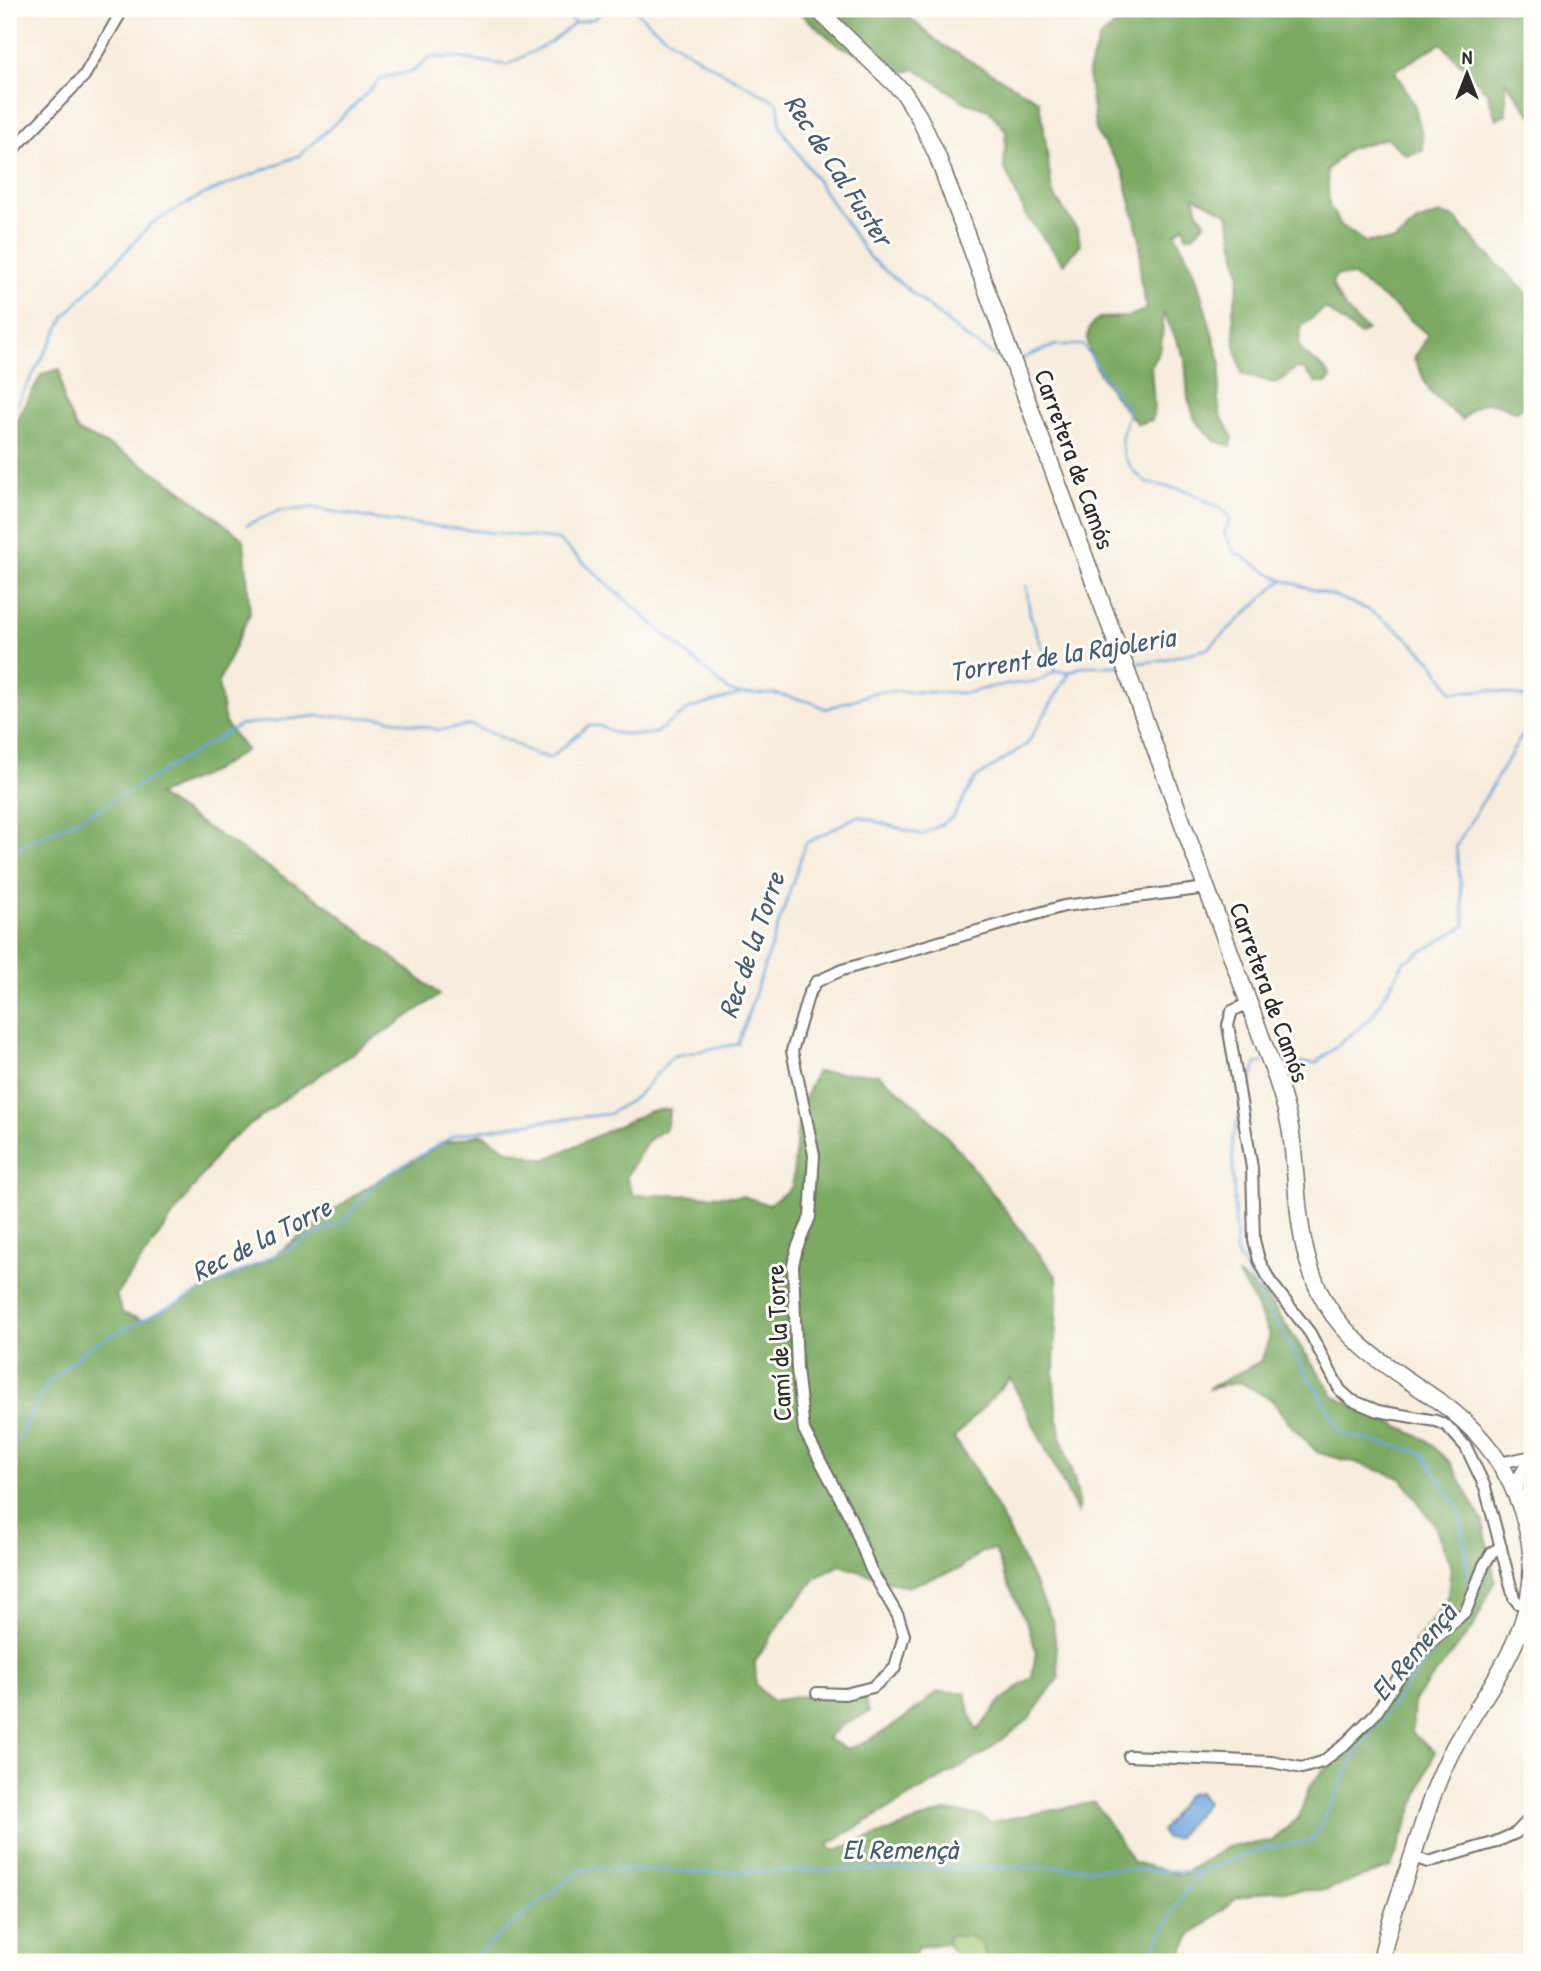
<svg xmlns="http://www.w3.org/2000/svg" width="1541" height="1971" font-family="'Patrick Hand',sans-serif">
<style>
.green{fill:#9bc470;stroke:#63784e;stroke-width:2}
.forest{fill:#7caa62;stroke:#546a46;stroke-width:2;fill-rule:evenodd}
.water{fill:#6ca6dc;stroke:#4c6884;stroke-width:2}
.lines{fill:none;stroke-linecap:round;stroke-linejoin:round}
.stream{stroke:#6ca6dc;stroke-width:2.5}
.street-casing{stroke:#736f69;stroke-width:14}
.secondary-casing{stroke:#736f69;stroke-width:19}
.street{stroke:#fff;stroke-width:10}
.secondary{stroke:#fff;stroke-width:16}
.labels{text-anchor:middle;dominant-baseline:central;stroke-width:6;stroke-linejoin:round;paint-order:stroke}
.street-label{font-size:26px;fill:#2b2b2b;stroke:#fdfcf7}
.water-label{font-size:28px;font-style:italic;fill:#455c72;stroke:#fdfcf7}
</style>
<rect width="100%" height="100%" fill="#fdfcf7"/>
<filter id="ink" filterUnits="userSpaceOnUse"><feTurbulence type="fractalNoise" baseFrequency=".0143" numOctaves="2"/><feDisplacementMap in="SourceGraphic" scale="14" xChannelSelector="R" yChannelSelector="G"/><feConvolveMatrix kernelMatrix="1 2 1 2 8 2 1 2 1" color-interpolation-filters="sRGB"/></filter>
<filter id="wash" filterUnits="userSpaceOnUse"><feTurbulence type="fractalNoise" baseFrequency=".00686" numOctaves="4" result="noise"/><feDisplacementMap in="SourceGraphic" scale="28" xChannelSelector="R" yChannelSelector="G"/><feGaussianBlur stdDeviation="1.57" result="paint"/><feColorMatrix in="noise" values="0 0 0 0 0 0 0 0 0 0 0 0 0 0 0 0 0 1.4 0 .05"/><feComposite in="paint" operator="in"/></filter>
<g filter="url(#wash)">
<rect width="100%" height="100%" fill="#f8eddd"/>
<polygon class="green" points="949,1936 970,1936 982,1943 988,1962 963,1962 946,1943"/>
<g class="forest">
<polygon points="795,9 899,9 941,44 1038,100 1043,122 1052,192 1078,231 1080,245 1064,264 1026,216 1004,166 1006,131 989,110 965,102 916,69 901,73 838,45"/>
<path d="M1124,9H1532V57L1527,59L1532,67V116L1506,81V115L1496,119L1487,92L1441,43L1395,71L1415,106L1422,135L1423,151L1406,155L1387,138L1348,149L1327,170L1329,206L1341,225L1365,242L1394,241L1417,222L1440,214L1455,218L1483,250L1532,298V401L1515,412C1492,399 1479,398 1462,420L1430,392L1414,358L1428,335L1395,307L1353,276L1336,275L1332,283C1337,300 1353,319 1367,330L1360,335L1325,308L1302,326C1301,332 1298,339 1299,344C1300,356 1325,364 1331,378L1326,383H1317L1304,370L1296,368L1283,379L1274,383L1242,374L1235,344L1233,311L1240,275L1228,214L1194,196L1198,212L1205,222L1193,236H1186L1184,225L1175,234L1194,270L1221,364L1218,400L1220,414L1233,438L1231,446L1215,441L1195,420L1188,398L1185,359L1164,313L1161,347L1151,365L1154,407L1152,420L1138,424C1122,407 1079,355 1089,330C1090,326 1096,321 1099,318L1128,317L1147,309L1140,279V240L1123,171L1096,132L1089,80L1088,71L1100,37L1125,18Z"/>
<path d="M60,369L64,403L78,432C141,456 193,498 244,540L250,613L218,683L225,723L246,750L213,771L157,795L327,905L440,995L287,1097L224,1145L116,1295L122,1313L143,1320L271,1258L356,1194L443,1143L482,1134L508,1150L545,1160L650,1111L670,1109L666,1129L648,1140L626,1177L633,1195L743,1196L769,1205L792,1187L799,1112L816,1072L878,1074L919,1107L960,1151L1057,1277C1059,1317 1051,1357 1055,1396C1056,1411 1058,1425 1062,1439C1067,1463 1081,1488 1078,1513L1010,1378L954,1438L972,1464L1008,1529L1053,1622L1059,1677L1028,1720L983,1754L828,1844L833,1851L945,1811L979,1815L991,1822L1095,1802L1133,1862L1181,1875L1227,1847L1272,1841L1299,1817L1309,1787L1381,1701L1416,1641L1447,1601L1451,1567L1434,1524L1401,1478L1357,1463L1318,1453L1289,1423L1271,1399L1240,1382L1208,1389L1261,1361L1270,1336L1252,1298L1238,1275L1266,1296L1335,1397L1427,1440L1450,1462L1483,1522L1495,1580L1473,1628L1414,1700L1412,1733L1435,1751L1391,1867L1325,1890L1271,1891L1237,1898L1191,1935L1177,1962H988L982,1943L970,1936H949L946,1943L918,1947L916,1953L910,1958L911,1962H9V430H11L42,374ZM995,1550L1006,1579L1028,1625L1036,1651L1032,1677L1000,1702L977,1731L969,1712L965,1692H937C908,1717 882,1736 847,1749L827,1739L841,1726L869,1712L864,1697L815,1694L772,1701L756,1685L755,1662L778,1626L817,1577L840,1565L907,1587L961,1568L981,1552Z"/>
</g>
<polygon class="water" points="1199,1792 1206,1803 1176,1839 1165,1838 1161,1831 1185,1797 1189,1794"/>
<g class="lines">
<g class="stream">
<polyline points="561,9 575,23"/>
<path d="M635,9C667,46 734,77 778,103L781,128L869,257L965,337L1004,362"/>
<polyline points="1021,359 1056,345 1083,345 1129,412 1121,439 1124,456 1133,471 1147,483 1188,491 1226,511 1230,520 1224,533 1234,552 1282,580 1337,597 1369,610 1402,633 1433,662 1452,692 1491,690 1532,699"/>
<polyline points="9,418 66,315 152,223 202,195 300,155 353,107 381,78 414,71 430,57 459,58 507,65 551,42 575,23 596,18 605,9"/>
<polyline points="247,525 277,511 313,508 380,520 558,540 728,690 740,694"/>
<polyline points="1026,586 1030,614 1041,645 1056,671"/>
<polyline points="1131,664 1157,661 1207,649 1282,580"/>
<polyline points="9,852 99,809 240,725 316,716 384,718 440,730 471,725 512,742 534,754 550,758 588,726 601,726 615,733 637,735 655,733 689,709 741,694 775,694 811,702 826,709 879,691 967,693 996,686 1038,681 1056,671 1070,672 1083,666 1118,666"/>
<polyline points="1277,1063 1316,1063 1371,1018 1404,962 1465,926 1456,846 1532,719"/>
<polyline points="1245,1100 1257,1063 1263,1063"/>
<polyline points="1239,1116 1232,1140 1236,1253 1271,1315 1343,1434 1423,1453 1459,1509 1471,1589"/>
<polyline points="9,1456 47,1384 88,1347 344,1221 378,1180 455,1135 534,1122 609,1114 637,1096 673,1056 738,1044 806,843 858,816 922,835 953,817 975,779 1027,744 1070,672"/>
<polyline points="469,1962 502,1932 582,1869 705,1872 1062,1867 1199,1872 1261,1849 1312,1841 1354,1757 1432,1652 1464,1619"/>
<polyline points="1147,1962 1179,1901 1199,1872"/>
</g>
</g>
</g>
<g filter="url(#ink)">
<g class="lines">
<g class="street-casing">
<g id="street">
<polyline points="9,154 84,76 123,9"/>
<polyline points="1249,1003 1232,1011 1228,1025 1252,1168 1254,1240 1259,1260 1270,1281 1310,1333 1340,1390 1351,1400 1378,1411 1436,1421 1447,1426 1466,1447 1485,1487 1514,1598 1518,1603 1527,1606"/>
<polyline points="1500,1463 1528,1457"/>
<polyline points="1518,1495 1520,1474 1532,1454"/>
<polyline points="817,1693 845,1694 873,1687 895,1668 904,1635 898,1616 871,1570 851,1519 804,1430 797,1369 793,1265 797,1248 810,1217 814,1155 792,1051 808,996 816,982 842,970 1064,906 1207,888"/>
<polyline points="1129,1756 1272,1762 1302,1768 1322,1762 1343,1746 1376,1713 1397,1680 1424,1648 1466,1611 1484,1565 1492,1552 1501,1547"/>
<polyline points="1413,1857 1428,1862 1493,1843 1516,1833 1532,1816"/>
</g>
</g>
<g class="secondary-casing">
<path id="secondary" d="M817,9L904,93L919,117L937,155L1276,1077C1282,1095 1288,1114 1291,1133C1299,1191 1295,1250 1325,1302C1355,1354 1407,1376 1452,1411C1486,1438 1510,1472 1523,1514C1532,1541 1534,1569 1529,1597C1519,1654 1481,1698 1454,1747C1434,1784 1424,1822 1411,1861C1400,1894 1387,1928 1381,1962"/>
</g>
<use href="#street" class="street"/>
<use href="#secondary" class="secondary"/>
</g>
</g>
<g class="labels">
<g class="street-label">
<text transform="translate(1075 459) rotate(70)">Carretera de Camós</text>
<text transform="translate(1270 992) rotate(70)">Carretera de Camós</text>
<text transform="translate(778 1343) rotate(-93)">Camí de la Torre</text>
</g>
<g class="water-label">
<text transform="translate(839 170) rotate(57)">Rec de Cal Fuster</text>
<text transform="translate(1062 654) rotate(-9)">Torrent de la Rajoleria</text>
<text transform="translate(751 945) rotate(-71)">Rec de la Torre</text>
<text transform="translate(261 1239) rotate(-27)">Rec de la Torre</text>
<text transform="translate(1413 1652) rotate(-50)">El Remençà</text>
<text x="900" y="1849">El Remençà</text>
</g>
</g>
<rect width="1541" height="1971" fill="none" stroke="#fdfcf7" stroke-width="35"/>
<g transform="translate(1467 74)" stroke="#fdfcf7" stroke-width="5" paint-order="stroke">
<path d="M0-5L12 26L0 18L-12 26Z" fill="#2b2b2b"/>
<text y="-10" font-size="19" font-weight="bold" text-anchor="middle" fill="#2b2b2b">N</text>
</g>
</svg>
